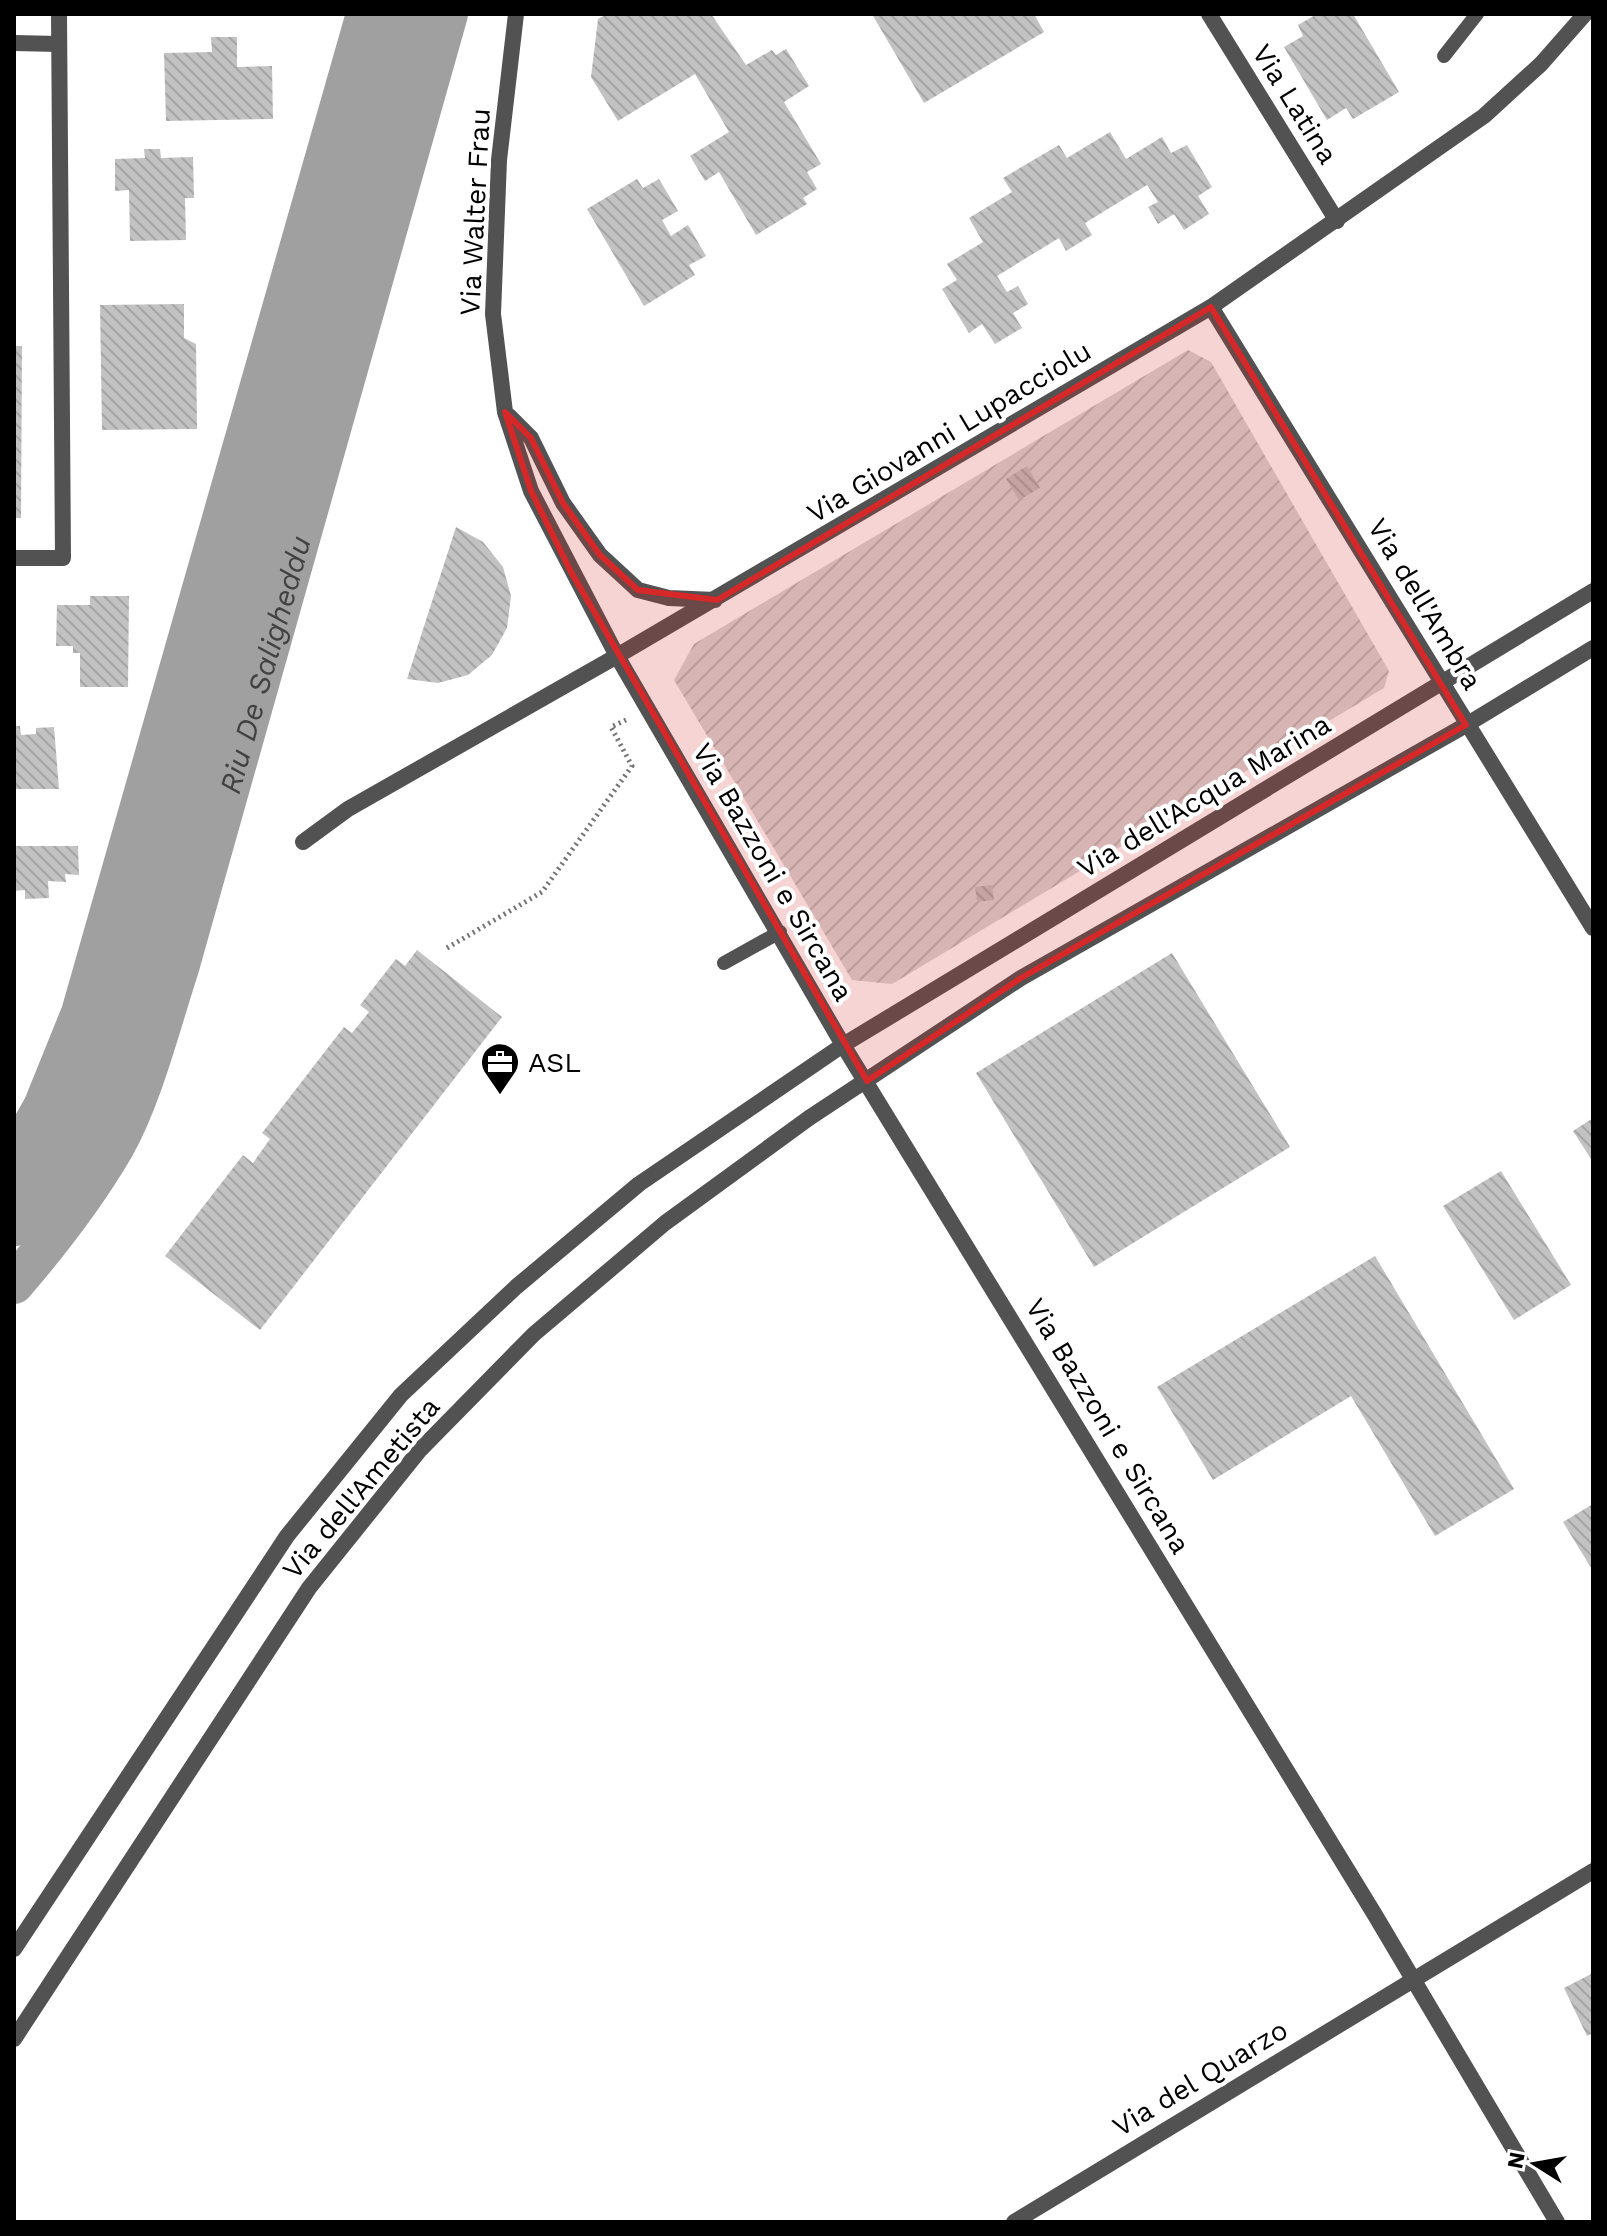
<svg xmlns="http://www.w3.org/2000/svg" width="1607" height="2236" font-family="'Work Sans',sans-serif">
<style>
.garden{fill:url(#garden-furrows)}
.lines{fill:none;stroke-linecap:round;stroke-linejoin:round}
.canal{stroke:#a0a0a0;stroke-width:40}
.river{stroke:#a0a0a0;stroke-width:70}
.building{fill:url(#building-back-hatch)}
.path{stroke:#747474;stroke-width:5;stroke-dasharray:2 4;stroke-linecap:butt}
.service{stroke:#525252;stroke-width:14}
.minor{stroke:#525252;stroke-width:16}
.tertiary{stroke:#525252;stroke-width:16}
.marked{fill:#d62828;fill-opacity:0.2;stroke:#d62828;stroke-width:6;stroke-linejoin:round}
.labels{text-anchor:middle;dominant-baseline:central;stroke-width:8;stroke-linejoin:round;paint-order:stroke}
.street-label{font-size:28px;fill:#000;stroke:#fff}
.poi-label{font-size:28px;fill:#000;stroke:#fff;text-anchor:start}
.water-label{font-size:30px;font-style:italic;fill:#414141;stroke:#fff}
</style>
<defs>
<pattern id="garden-furrows" width="10" height="10" patternUnits="userSpaceOnUse" patternTransform="scale(2)"><rect width="10" height="10" fill="#d9d9d9"/><path d="M-1 1l2-2M0 10L10 0M9 11l2-2" fill="none" stroke="#b8b8b8"/></pattern>
<pattern id="building-back-hatch" width="6" height="6" patternUnits="userSpaceOnUse" patternTransform="scale(2)"><rect width="6" height="6" fill="#c2c2c2"/><path d="M-1 5l2 2M0 0l6 6M5-1l2 2" fill="none" stroke="#a5a5a5"/></pattern>
</defs>
<rect width="100%" height="100%" fill="#fff"/>
<polygon class="garden" points="1188,350 1211,362 1389,671 1384,688 892,984 852,980 674,680 694,644"/>
<g class="lines">
<g class="canal">
<polyline points="14,1158 43,1107 81,1013 366,14"/>
<path id="s1" d="M14,1284C51,1241 86,1196 115,1146C143,1096 161,1023 179,968L448,14"/>
</g>
<polyline class="river" points="14,1211 51,1163 111,1020 405,14"/>
</g>
<g class="building">
<polygon points="607,14 711,14 746,65 772,50 776,55 786,49 809,86 784,102 821,164 807,172 817,189 803,198 807,204 756,235 719,172 705,181 690,156 729,132 695,74 618,121 591,77 598,19"/>
<polygon points="872,14 1034,14 1044,32 924,103"/>
<polygon points="1317,14 1353,14 1399,92 1353,119 1346,108 1327,120 1284,47 1303,36 1298,25"/>
<polygon points="211,37 237,37 237,67 272,66 273,119 166,121 164,53 212,52"/>
<polygon points="1110,132 1126,159 1162,137 1171,153 1187,145 1212,187 1198,196 1209,214 1184,230 1174,214 1158,224 1148,207 1158,202 1147,185 1085,223 1092,235 1066,251 1059,238 997,276 1007,292 1018,286 1028,304 1013,313 1022,328 995,344 982,324 969,333 942,289 957,280 947,264 983,242 969,218 1012,192 1003,178 1059,145 1067,158"/>
<polygon points="144,149 160,149 161,158 193,157 194,198 185,198 186,240 130,241 129,190 115,191 115,159 145,158"/>
<polygon points="637,179 643,188 659,179 678,211 662,220 671,236 688,225 706,256 689,265 695,275 644,306 587,209"/>
<polygon points="184,304 184,338 196,344 197,429 102,430 100,305"/>
<polygon points="14,346 22,346 21,518 14,518"/>
<polygon points="1027,466 1040,488 1019,500 1006,479"/>
<polygon points="456,527 483,542 503,567 511,596 507,628 492,655 468,675 438,683 407,679"/>
<polygon points="90,596 129,596 128,687 80,687 80,653 73,653 73,646 56,646 57,605 90,605"/>
<polygon points="14,726 20,726 21,735 36,734 36,728 54,727 59,789 16,789"/>
<polygon points="14,846 78,846 79,875 65,874 66,882 48,881 49,898 25,899 25,890 14,891"/>
<polygon points="992,885 994,900 977,902 975,887"/>
<polygon points="417,950 502,1017 260,1330 165,1256 243,1155 253,1163 270,1139 262,1133 344,1027 352,1033 369,1012 360,1005 396,959 405,966"/>
<polygon points="1172,953 1290,1147 1094,1267 976,1073"/>
<polygon points="1593,1118 1593,1162 1573,1131"/>
<polygon points="1501,1171 1571,1285 1514,1320 1443,1206"/>
<polygon points="1375,1256 1514,1489 1435,1536 1351,1396 1213,1480 1157,1387"/>
<polygon points="1593,1504 1593,1571 1563,1522"/>
<polygon points="1593,1973 1593,2033 1587,2036 1564,1988"/>
</g>
<g class="lines">
<polyline class="path" points="447,948 542,892 632,766 611,727 626,720"/>
<g class="service">
<polyline points="1444,56 1477,14"/>
<polyline points="724,963 780,932"/>
</g>
<g class="minor">
<polyline points="1209,14 1337,221"/>
<polyline points="14,43 59,44"/>
<polyline points="1211,307 1593,928"/>
<polyline points="14,558 63,558 59,14"/>
<polyline points="303,842 348,809 617,656"/>
<polyline points="14,1949 287,1536 401,1395 516,1287 639,1184 843,1045 1593,591"/>
<polyline points="14,2039 309,1588 419,1451 534,1334 665,1223 809,1118 1021,978 1466,725 1593,648"/>
<polyline points="1014,2222 1593,1871"/>
</g>
<g class="tertiary">
<polyline points="516,14 499,160 493,314 505,412 531,491 617,656 843,1045 1375,1915 1557,2222"/>
<polyline points="509,416 531,438 563,503 600,555 638,590 669,598 715,600"/>
<polyline points="617,656 1211,307 1484,116 1541,64 1585,14"/>
</g>
</g>
<path class="marked" d="M1211,307L1466,725L1021,978L867,1081L571,572L531,491L505,412L531,438L563,503L600,555L638,590L717,600Z"/>
<defs>
<g id="office-pin" transform="scale(2)"><path d="M0 17L-7.5 6A9.5 9.5 0 1 1 7.5 6Z" fill="#000" stroke="#fff"/><path d="M-6-3h4V-5.5h4V-3h4V5H-6ZM-1-4.5V-3h2v-1.5ZM-6 0V1H6V0Z" fill="#fff"/></g>
</defs>
<g fill-rule="evenodd">
<use href="#office-pin" x="500" y="1062"/>
</g>
<g class="labels">
<g class="street-label">
<text transform="translate(1295 104) rotate(58)">Via Latina</text>
<text transform="translate(475 212) rotate(-87)">Via Walter Frau</text>
<text transform="translate(949 432) rotate(-31)">Via Giovanni Lupacciolu</text>
<text transform="translate(1425 604) rotate(59)">Via dell'Ambra</text>
<text transform="translate(1204 796) rotate(-31)">Via dell'Acqua Marina</text>
<text transform="translate(773 872) rotate(60)">Via Bazzoni e Sircana</text>
<text transform="translate(1108 1426) rotate(59)">Via Bazzoni e Sircana</text>
<text transform="translate(361 1488) rotate(-50)">Via dell'Ametista</text>
<text transform="translate(1200 2078) rotate(-31)">Via del Quarzo</text>
</g>
<g class="poi-label">
<text x="528" y="1062">ASL</text>
</g>
<g class="water-label">
<text stroke="none"><textPath href="#s1" startOffset="676">Riu De Saligheddu</textPath></text>
</g>
</g>
<rect width="1607" height="2236" fill="none" stroke="#000000" stroke-width="32"/>
<g transform="translate(1535 2164) rotate(281)" stroke="#ffffff" stroke-width="6" paint-order="stroke">
<path d="M0-6L14 30L0 20L-14 30Z" fill="#000000"/>
<text y="-12" font-size="22" font-weight="bold" text-anchor="middle" fill="#000000">N</text>
</g>
</svg>
